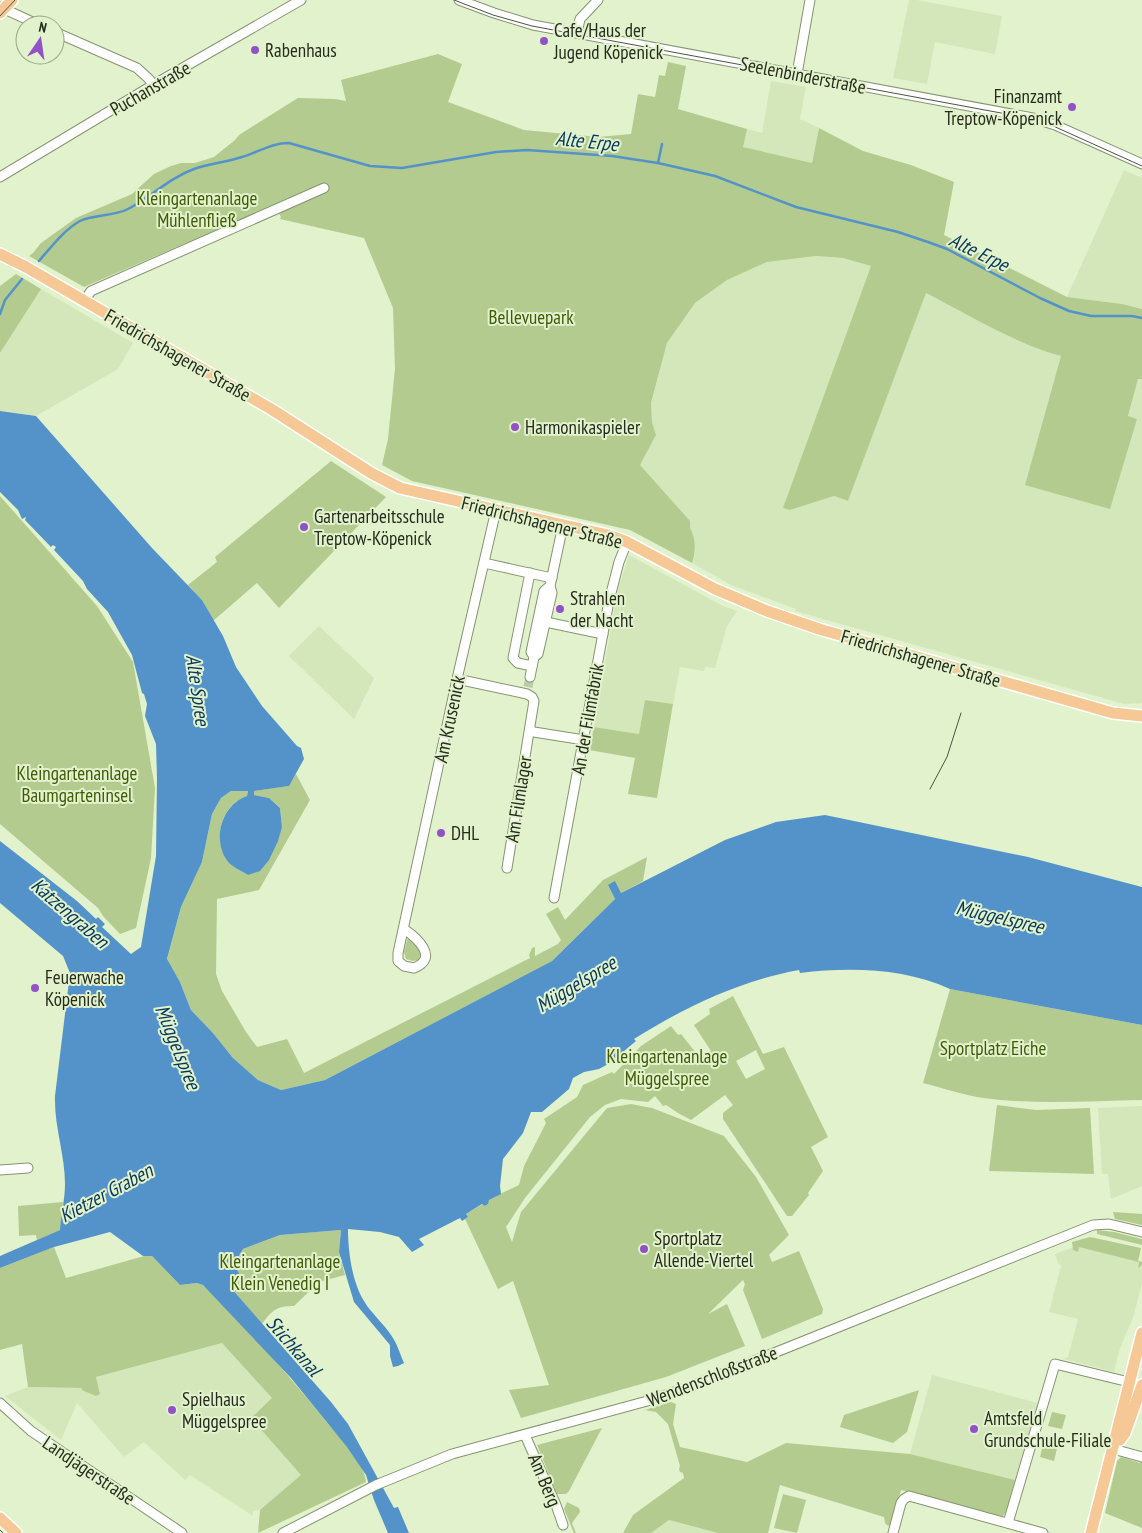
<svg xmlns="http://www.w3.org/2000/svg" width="1142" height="1533" font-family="'PT Sans Narrow',sans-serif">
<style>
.built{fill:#d4e7ba}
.green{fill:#b3cb8f;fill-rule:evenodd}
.water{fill:#5493c9}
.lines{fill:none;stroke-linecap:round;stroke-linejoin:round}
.stream{stroke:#5493c9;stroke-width:2.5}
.minor-tunnel{stroke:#bccaa9;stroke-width:9;stroke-dasharray:9 4.5;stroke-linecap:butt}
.minor-casing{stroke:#859471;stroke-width:11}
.major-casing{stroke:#fff;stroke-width:14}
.minor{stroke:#fff;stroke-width:9}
.major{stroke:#f5c895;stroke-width:11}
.tram{stroke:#4c5441;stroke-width:1}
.poi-dot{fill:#9152c7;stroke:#e2f2cc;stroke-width:2}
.labels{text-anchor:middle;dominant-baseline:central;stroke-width:4;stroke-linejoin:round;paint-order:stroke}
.poi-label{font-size:19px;fill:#262c1d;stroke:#e2f2cc;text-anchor:start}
.street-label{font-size:19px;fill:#262c1d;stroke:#e2f2cc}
.park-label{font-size:19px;fill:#415a06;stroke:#e2f2cc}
.water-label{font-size:20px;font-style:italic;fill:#07385c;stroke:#e2f2cc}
</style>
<rect width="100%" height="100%" fill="#e2f2cc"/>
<g class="built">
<polygon points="909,0 917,0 1002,16 995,54 935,42 927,84 893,78"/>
<polygon points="771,81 806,87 800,119 819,128 812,163 742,147 747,129 762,133"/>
<polygon points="1124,170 1142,178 1142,309 1122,304 1067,297"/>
<polygon points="816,256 843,258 871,266 784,508 790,510 834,496 848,501 926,293 1011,336 1049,353 1062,356 1025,485 1136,419 1128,416 1138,378 1142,379 1142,703 1124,704 795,611 796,609 731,585 692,563 695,555 693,534 640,465 656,435 652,422 651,404 667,343 695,303 727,280 767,262"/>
<polygon points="41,289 133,343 118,369 36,416 0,411 0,353"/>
<polygon points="629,555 723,606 737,611 727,626 715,668 705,667 704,671 680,667 673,704 645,700 639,734 594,727 617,592"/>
<polygon points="319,626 374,678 354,719 289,656"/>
<polygon points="1142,1106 1142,1186 1111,1199 1108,1174 1102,1174 1098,1108"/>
<polygon points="1079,1245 1140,1253 1138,1261 1142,1262 1142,1283 1133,1318 1120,1348 1114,1372 1064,1359 1068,1357 1078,1319 1049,1312 1061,1266 1058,1263 1055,1254"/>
<polygon points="222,1343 272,1398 302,1476 260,1510 253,1511 253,1516 190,1475 185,1480 144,1442 124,1457 77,1403 61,1440 5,1396 28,1387 83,1388 100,1394 96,1377"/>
<polygon points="932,1375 1038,1403 1015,1480 910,1454"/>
<polygon points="669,1520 718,1533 651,1533"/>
</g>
<g class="green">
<path d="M438,54L462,64L448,102L524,130L598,137L631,134L638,94L655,97L659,75L665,76L668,62L686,66L678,109L747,129L743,147L812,163L819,128L863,151L911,165L954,182L944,235L1067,297L1122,304L1142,309V379H1138L1128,416L1137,419L1110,509L1025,485L1061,356C1018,345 967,314 926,293L848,501L834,496L790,510L783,508L871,266L843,258L816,256L767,262L727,280L695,303L667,343L651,403L652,422L656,435L640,465L690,521V528C696,538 696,552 692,563L630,530L412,481L382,465L388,439L395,369L393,308L364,238L280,219L281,217L274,205L84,287L29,256L33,253L41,243L76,218L132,194L154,174L171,166L181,163H195L214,157L235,140L239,135L298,98L335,99L346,101L341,80Z"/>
<polygon points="16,274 41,289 0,353 0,286"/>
<polygon points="331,461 386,497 279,608 257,583 213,621 202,600 188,585 217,562 215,557"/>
<polygon points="0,496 97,606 133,662 155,788 151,858 136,928 120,934 103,916 98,908 0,824"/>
<polygon points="645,700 673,704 657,798 628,794 635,758 589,750 594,727 639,734"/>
<path d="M296,774L310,800L259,890L217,899L216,974L222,991L246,1032L257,1047L287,1039L304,1073L530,958L529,955L532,948L535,947V956L558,944L561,940L546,914L558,907L565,920L603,880L647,857L643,881L621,893L608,885L615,899L552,961L325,1080L281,1090L258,1080L233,1058L213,1033L191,1010L180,982L167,960L181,907L202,862L212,814L221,798L231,791H248L247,796C221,804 212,840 228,862C232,867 242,871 248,875L282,827L280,808L269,798L254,795V791L288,786Z"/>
<polygon points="408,937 419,945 421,954 418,960 413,961 406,959 404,952"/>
<path d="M950,989L1142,1025V1100C1089,1101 1036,1105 983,1098C963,1095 943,1088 923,1083Z"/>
<path d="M733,996L763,1054L784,1047L828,1137L811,1147L823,1171L808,1193L809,1195L792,1216H787L723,1119V1113L733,1105L725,1095L691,1120L678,1113L666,1105L663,1106L655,1096L648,1102L621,1099L605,1105L590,1117L525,1198L506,1227L512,1242L521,1212L607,1108L631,1104L652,1108L724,1136L756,1177L789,1235L769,1255L772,1262L799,1251L823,1309L822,1314L762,1339L743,1290L745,1284L743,1280L708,1314L727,1304L745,1346L666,1377L521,1418L509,1390L549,1385L513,1281L498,1289L465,1219L468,1217L466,1214L483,1204L485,1206L488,1204V1200L519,1185L524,1166L546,1123L544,1119L577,1097L583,1085L612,1072L614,1074L641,1046L671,1026L678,1035L681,1034L700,1058L711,1051L694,1025L710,1014L709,1009ZM756,1050L765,1069L746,1079L736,1061Z"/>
<polygon points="997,1105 1036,1110 1090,1108 1094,1174 989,1171"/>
<polygon points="63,1202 60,1230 37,1240 36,1235 19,1236 18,1206"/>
<polygon points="1113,1212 1142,1214 1142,1225 1115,1219"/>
<path d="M341,1230L339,1252L345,1275L319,1282L294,1306C277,1306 272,1310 262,1324L229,1287L233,1281L241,1277L234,1264L243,1249L280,1235Z"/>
<polygon points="1097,1230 1114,1232 1142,1239 1142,1245 1097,1234"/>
<polygon points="1090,1237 1141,1248 1138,1261 1142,1262 1142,1265 1138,1268 1139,1262 1079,1247 1078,1252 1073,1250 1072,1242"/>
<path d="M54,1247L66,1278L148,1255L152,1256L180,1285L197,1283L203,1285C248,1328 290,1377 329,1425C341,1439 365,1464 366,1482L258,1533L260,1510L301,1475L251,1418L272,1398L222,1343L96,1377L100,1394L96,1396L82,1390V1388L28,1387L22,1344L0,1350V1268Z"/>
<polygon points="919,1390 907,1432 893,1443 840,1427 844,1415"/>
<polygon points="671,1402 676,1404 673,1424 680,1447 747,1462 786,1443 910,1454 1015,1480 1006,1512 1002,1517 901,1490 893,1522 888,1526 885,1523 884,1517 780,1485 768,1533 718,1533 669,1520 651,1533 623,1533 633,1515 684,1478 683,1473 680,1472 679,1469 680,1466 668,1424 656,1412 645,1410"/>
<polygon points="1052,1412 1066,1415 1062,1429 1048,1426"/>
<polygon points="602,1428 569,1491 566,1494 557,1494 537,1445"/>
<polygon points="1045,1436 1059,1440 1054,1461 1040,1457"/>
<polygon points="1121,1457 1140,1463 1142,1461 1142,1528 1105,1513 1117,1461"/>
<polygon points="783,1494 806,1500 797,1533 774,1528"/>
<polygon points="567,1502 579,1508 580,1512 572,1523 576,1533 574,1533 564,1509"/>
</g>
<path class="water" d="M0,411L36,416L152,548L202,600L223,636L236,667L262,706L297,746L301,748L304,759L289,786L254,791V795L269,798L280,808L282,827L278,841L269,860L260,871L248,875C242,871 232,867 228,862C211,840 222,804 247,796L248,791H231L221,798L212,814L202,862L181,907L167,959L180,982L191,1010L213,1033L233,1058L258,1080L281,1090L325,1080L552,961L615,899L608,885L615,881L621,893L725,840L776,822L825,815L1028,857L1142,887V1025L950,989C904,968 850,967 800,973L799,970C739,981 685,1007 634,1039L636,1041L610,1063L599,1069L584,1072L573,1078L569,1089L542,1112H531L523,1133L503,1159L500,1186L501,1194L489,1200L488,1204L485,1206L482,1204L466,1214L468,1217L462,1221L460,1218L419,1239L424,1245L412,1252L399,1237L380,1232L348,1229C348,1251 352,1282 364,1301C371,1313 383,1323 391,1335C397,1343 400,1354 404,1363L398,1366L393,1367L390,1356V1345L354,1302L339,1252L341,1230L280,1235L243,1249L234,1264L241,1277L233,1281L230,1287L331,1402L348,1424L394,1508L398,1507L409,1533H388L374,1500L366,1475L347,1447L291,1378L203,1285L197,1283L180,1285L152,1256H143L110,1232L54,1247L0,1268V1256L60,1230C61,1215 65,1199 65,1184C65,1154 54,1126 55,1096L70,973L63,956L0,903V841L77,901L96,919L98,917L105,924L102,927L131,954L141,947L156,856L157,778L156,744L145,716L147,704L144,694L142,693L132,655L108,612L87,589L83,581L54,550L56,547L53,545L51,547L25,520L26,517L22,519L18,510L0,492Z"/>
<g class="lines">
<g class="stream">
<polyline points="658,163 662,144"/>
<path d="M39,261C51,247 64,230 80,221C94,214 112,217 128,209C151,197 169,178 194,169C209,164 226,162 242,157C259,152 271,143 289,143L370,166L402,168L496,152L527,150L612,156L658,163L715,176L796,207L898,232L928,242L947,249L1040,298L1069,311L1091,316H1132L1142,318"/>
<polyline points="0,314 5,300 22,279"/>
</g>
<polyline class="minor-tunnel" points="528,687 530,677"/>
<g class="minor-casing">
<g id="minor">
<polyline points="459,0 494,13 533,25 1033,118 1055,125 1142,164"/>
<polyline points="0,7 39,25"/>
<polyline points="55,32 137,68 149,79 153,85"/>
<polyline points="577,33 580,19 598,0"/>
<polyline points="797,74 810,0"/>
<polyline points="0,177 153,85 301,0"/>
<polyline points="84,301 91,291 324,188"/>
<polyline points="484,563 552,578"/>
<polyline points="530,573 513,658 518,663 532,666"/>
<polyline points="541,621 603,634"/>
<polyline points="534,657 531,652 544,591 550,586"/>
<polyline points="530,677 534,657 538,654 552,593 550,586 563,525"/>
<polyline points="457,679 527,694 532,697 534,701 507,868"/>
<polyline points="530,730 534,732 584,740"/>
<polyline points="554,898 609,601 619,562 627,542"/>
<path d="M404,929C416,937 440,958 414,968L404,966L398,961V953L457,679L496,510"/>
<polyline points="0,1170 28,1168"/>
<polyline points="0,1403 31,1431 182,1533"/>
<polyline points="525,1435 556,1505 563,1525"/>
<polyline points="1113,1449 1142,1457"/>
<polyline points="1008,1523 1055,1364 1129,1382"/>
<polyline points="283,1533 376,1485 452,1454 651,1400 689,1387 1093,1225 1109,1224 1142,1232"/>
<polyline points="893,1533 901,1503 904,1499 909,1496 1043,1533"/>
</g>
</g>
<g class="major-casing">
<g id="major">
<polyline points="0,13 12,0"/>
<polyline points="0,254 26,267 271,409 371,473 400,488 608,535 627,542 715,589 767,611 819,629 1113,713 1142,716"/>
<polyline points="1120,1440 1125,1433 1142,1385"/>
<polyline points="0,1518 16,1533"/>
<polyline points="1091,1533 1142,1333"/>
</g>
</g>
<use href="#minor" class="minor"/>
<use href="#major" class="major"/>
<g class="tram">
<polyline points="454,0 493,15 532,26 1028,118 1051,125 1142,166"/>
<polyline points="0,16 15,0"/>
<polyline points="930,789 947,757 961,713"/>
<polyline points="0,1530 3,1533"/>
</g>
</g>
<g class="poi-dot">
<circle cx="544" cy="41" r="5"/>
<circle cx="255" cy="50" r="5"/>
<circle cx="1072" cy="107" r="5"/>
<circle cx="515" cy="427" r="5"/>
<circle cx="304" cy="527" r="5"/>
<circle cx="560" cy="609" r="5"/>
<circle cx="441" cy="833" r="5"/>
<circle cx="35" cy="988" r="5"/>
<circle cx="644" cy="1249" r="5"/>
<circle cx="172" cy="1410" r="5"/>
<circle cx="974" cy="1429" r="5"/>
</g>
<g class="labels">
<g class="poi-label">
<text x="554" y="30">Cafe/Haus der<tspan x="554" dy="22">Jugend Köpenick</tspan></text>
<text x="265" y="50">Rabenhaus</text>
<text x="1062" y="96" text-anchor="end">Finanzamt<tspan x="1062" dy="22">Treptow-Köpenick</tspan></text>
<text x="525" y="427">Harmonikaspieler</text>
<text x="314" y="516">Gartenarbeitsschule<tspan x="314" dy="22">Treptow-Köpenick</tspan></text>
<text x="570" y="598">Strahlen<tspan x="570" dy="22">der Nacht</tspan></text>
<text x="451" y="833">DHL</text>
<text x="45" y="977">Feuerwache<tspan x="45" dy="22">Köpenick</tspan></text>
<text x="654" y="1238">Sportplatz<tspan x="654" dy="22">Allende-Viertel</tspan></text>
<text x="182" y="1399">Spielhaus<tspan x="182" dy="22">Müggelspree</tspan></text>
<text x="984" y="1418">Amtsfeld<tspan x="984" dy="22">Grundschule-Filiale</tspan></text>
</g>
<g class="street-label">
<text transform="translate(803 75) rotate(11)">Seelenbinderstraße</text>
<text transform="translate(150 88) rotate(-30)">Puchanstraße</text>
<text transform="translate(178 355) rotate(30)">Friedrichshagener Straße</text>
<text transform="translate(542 522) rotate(14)">Friedrichshagener Straße</text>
<text transform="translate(921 658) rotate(16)">Friedrichshagener Straße</text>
<text transform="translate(449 719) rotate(-78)">Am Krusenick</text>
<text transform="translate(587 719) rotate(-80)">An der Filmfabrik</text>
<text transform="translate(518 799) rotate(-81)">Am Filmlager</text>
<text transform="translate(712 1376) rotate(-21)">Wendenschloßstraße</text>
<text transform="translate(89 1470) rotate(34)">Landjägerstraße</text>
<text transform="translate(545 1480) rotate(67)">Am Berg</text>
</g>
<g class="park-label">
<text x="197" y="198">Kleingartenanlage<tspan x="197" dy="22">Mühlenfließ</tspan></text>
<text x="531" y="317">Bellevuepark</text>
<text x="77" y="773">Kleingartenanlage<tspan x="77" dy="22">Baumgarteninsel</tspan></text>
<text x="993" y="1048">Sportplatz Eiche</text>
<text x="667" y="1056">Kleingartenanlage<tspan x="667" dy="22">Müggelspree</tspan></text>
<text x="280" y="1261">Kleingartenanlage<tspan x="280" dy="22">Klein Venedig I</tspan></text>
</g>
<g class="water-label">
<text transform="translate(587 141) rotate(6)">Alte Erpe</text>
<text transform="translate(979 252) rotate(26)">Alte Erpe</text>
<text transform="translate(198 690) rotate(82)">Alte Spree</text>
<text transform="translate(70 913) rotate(41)">Katzengraben</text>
<text transform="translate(1000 917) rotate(13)">Müggelspree</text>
<text transform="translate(576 984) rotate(-31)">Müggelspree</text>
<text transform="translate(178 1047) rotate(68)">Müggelspree</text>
<text transform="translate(106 1193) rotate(-28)">Kietzer Graben</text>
<text transform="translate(294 1346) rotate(49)">Stichkanal</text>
</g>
</g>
<g transform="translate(40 40) rotate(13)"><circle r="24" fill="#e2f2cc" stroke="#97a386"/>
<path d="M0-4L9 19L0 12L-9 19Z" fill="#9152c7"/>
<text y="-8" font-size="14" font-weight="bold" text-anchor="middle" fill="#262c1d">N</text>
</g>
</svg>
